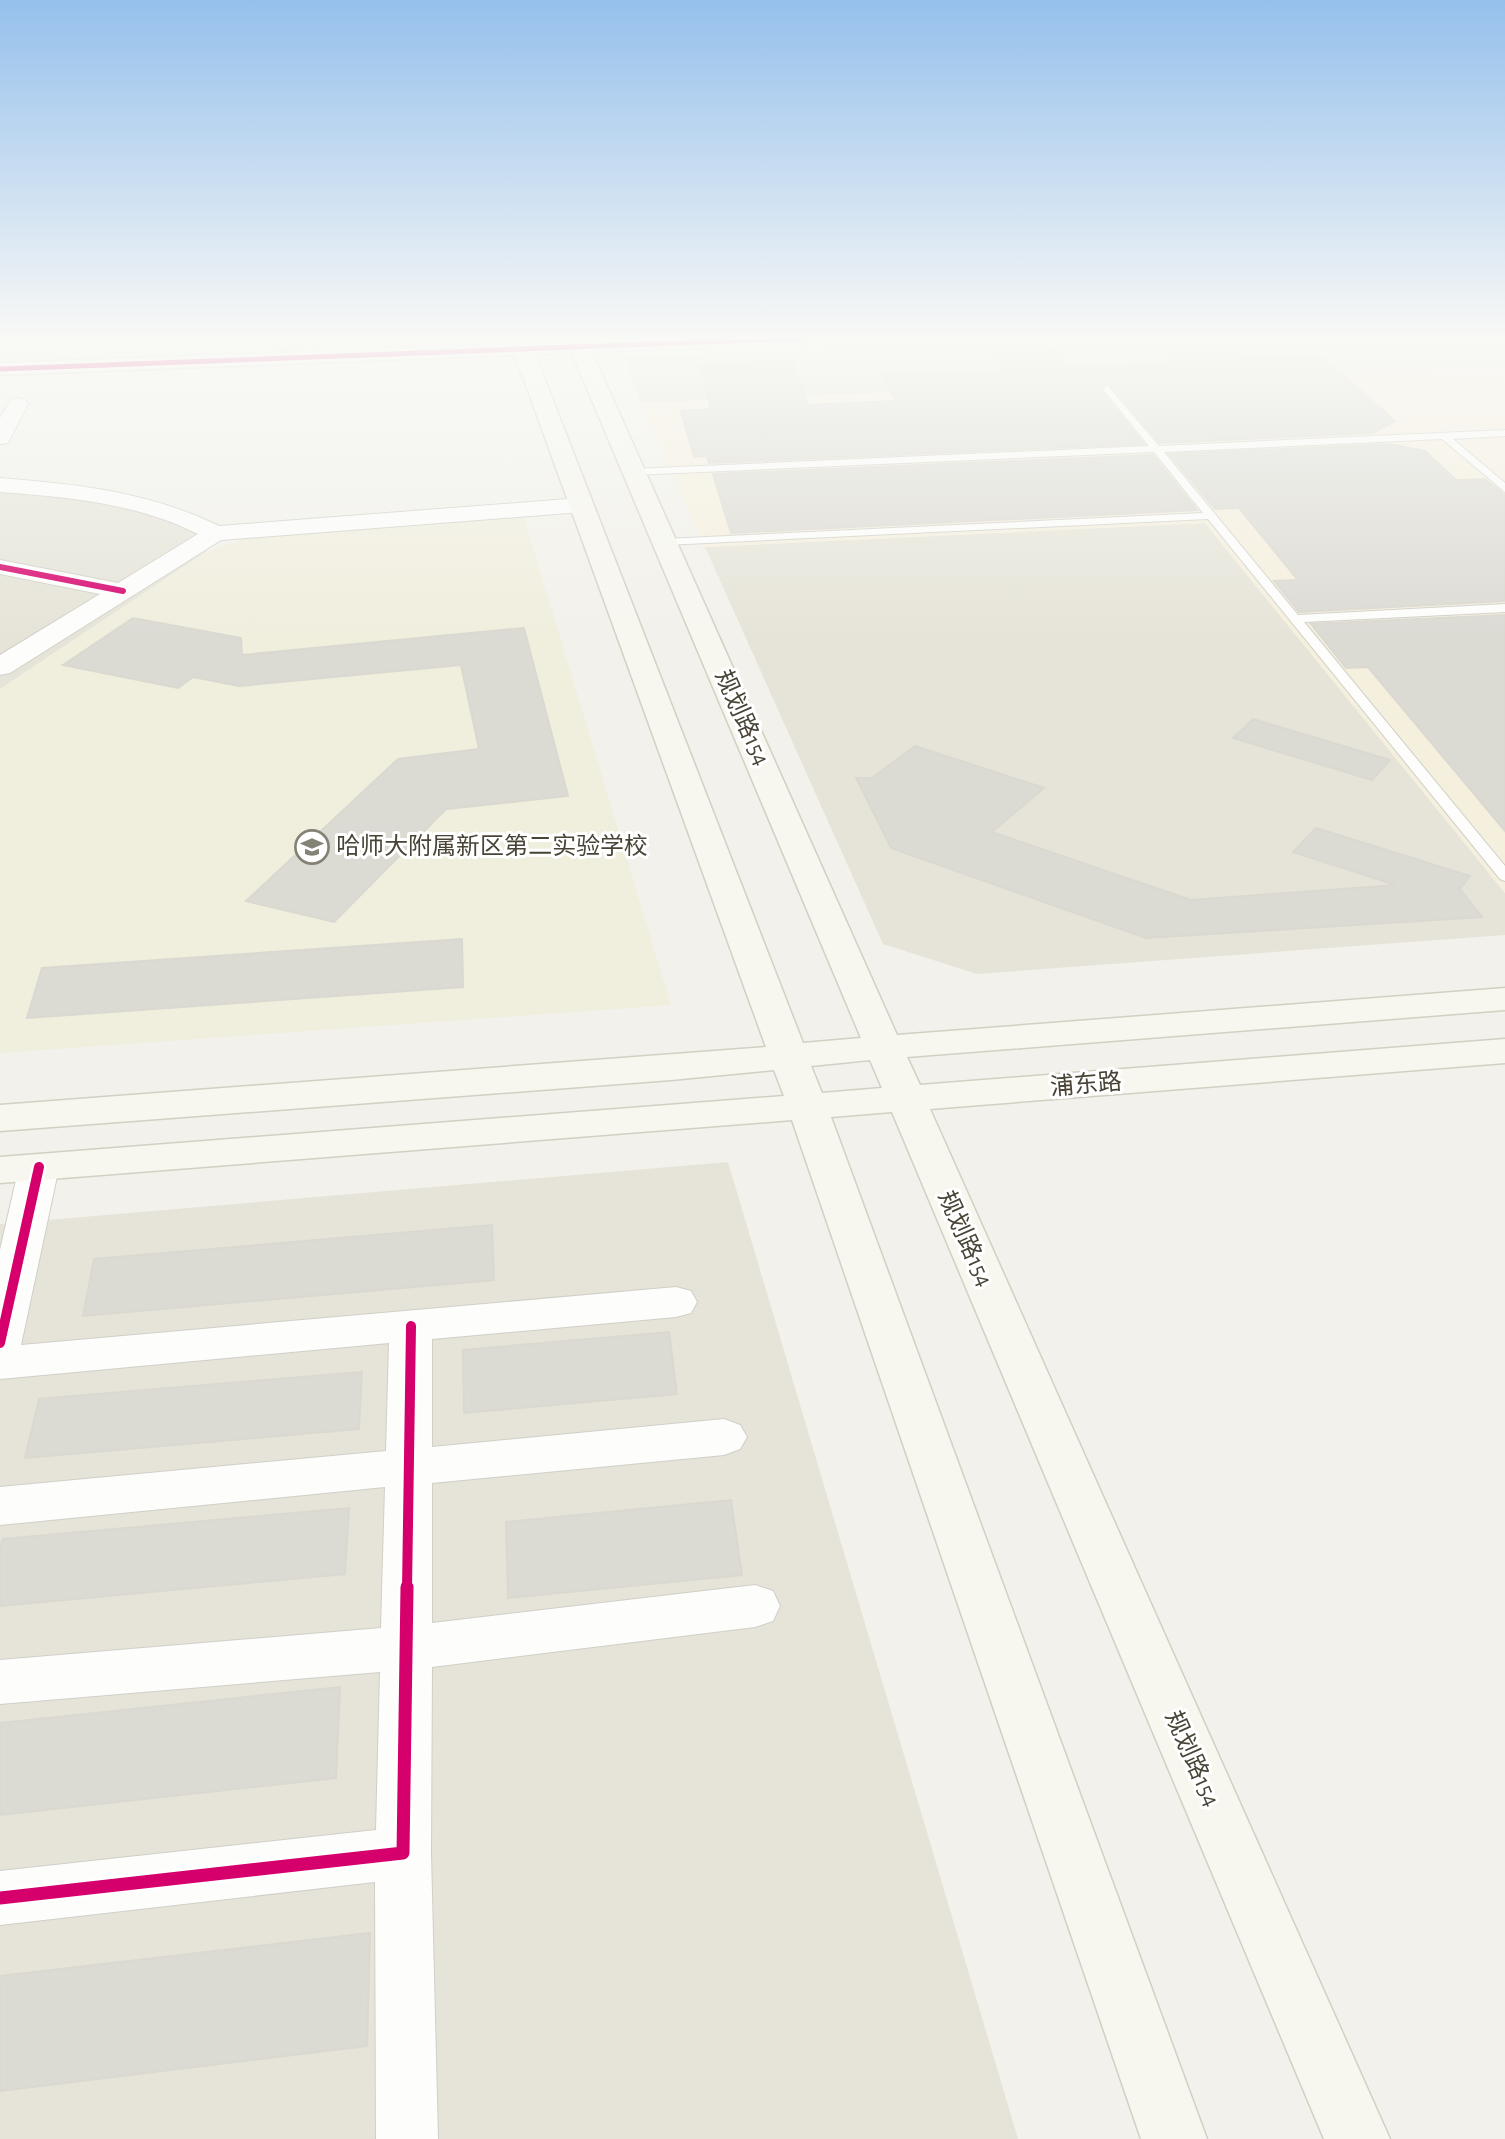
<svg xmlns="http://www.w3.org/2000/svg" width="1505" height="2139" font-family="'Alegreya Sans','Noto Sans SC',sans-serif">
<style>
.residential{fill:#e6e4d8}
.commercial{fill:#f5efdd}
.education{fill:#f0eedd}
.building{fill:#dbdad3;stroke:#dad8d0;stroke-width:2}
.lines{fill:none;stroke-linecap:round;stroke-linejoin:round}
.lane-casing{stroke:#d0cfc8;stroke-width:2}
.street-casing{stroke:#d0cfc8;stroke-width:2}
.secondary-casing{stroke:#d2d0c2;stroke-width:3}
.lane{fill:#fdfdfc;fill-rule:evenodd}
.street{fill:#fdfdfc;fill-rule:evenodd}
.secondary{fill:#f7f6ef;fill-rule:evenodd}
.cycleway-far3-casing{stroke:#fff;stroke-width:8}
.cycleway-far2-casing{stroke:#fff;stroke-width:10}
.cycleway-far1-casing{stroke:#fff;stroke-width:15}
.cycleway-casing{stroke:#fff;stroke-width:18}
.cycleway-far3{stroke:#d6006c;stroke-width:5}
.cycleway-far2{stroke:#d6006c;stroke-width:6}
.cycleway-far1{stroke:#d6006c;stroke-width:10}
.cycleway{stroke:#d6006c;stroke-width:13}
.labels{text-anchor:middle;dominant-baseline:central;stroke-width:6;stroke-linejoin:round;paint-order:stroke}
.street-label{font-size:24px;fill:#494436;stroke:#fff}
.poi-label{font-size:24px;fill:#494436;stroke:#fff;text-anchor:start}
</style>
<rect width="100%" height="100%" fill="#f2f1eb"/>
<g class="residential">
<polygon points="0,338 137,338 112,345 0,349"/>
<polygon points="1122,338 1505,338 1505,366 641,403 624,357"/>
<polygon points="0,476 11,480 224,528 206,552 0,689"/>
<polygon points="1205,523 1505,893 1505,935 977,974 883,944 705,547"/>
<polygon points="728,1162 1018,2139 0,2139 0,1224"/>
</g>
<polygon class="commercial" points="1505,366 1505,893 1205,523 705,547 641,403"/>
<polygon class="education" points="523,515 671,1005 0,1053 0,689 206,552 226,545 244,539"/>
<g class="building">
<polygon points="1227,344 1241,359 1321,356 1395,421 1373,433 1160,443 1108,383 1102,387 1101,391 1144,444 709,463 707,456 694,457 681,411 711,409 700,364 792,361 808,405 896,401 883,374 1004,370 993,354 1058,351 1069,366 1177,362 1164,347"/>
<polygon points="1390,444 1425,451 1456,480 1485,479 1505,495 1505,601 1299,612 1274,581 1298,580 1239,508 1215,509 1169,454"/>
<polygon points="1153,455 1197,510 731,533 713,474"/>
<polygon points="1505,615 1505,831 1368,667 1346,668 1311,624"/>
<polygon points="133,618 241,638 242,655 524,628 568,796 446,809 334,922 246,901 398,759 479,749 461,665 239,686 193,677 178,688 63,665"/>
<polygon points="1253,719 1390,760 1372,780 1233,738"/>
<polygon points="915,746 1044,788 992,832 1191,900 1396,885 1293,852 1316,828 1470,876 1460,889 1482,917 1146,938 891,848 856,778 872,778"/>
<polygon points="462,939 463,987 27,1018 42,968"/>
<polygon points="492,1225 494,1280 83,1316 94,1259"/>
<polygon points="669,1332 677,1394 464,1413 463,1350"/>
<polygon points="362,1372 359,1429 25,1458 39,1399"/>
<polygon points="731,1500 742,1575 508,1598 506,1522"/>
<polygon points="349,1508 345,1574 0,1606 0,1549 3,1539"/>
<polygon points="340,1687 336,1778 0,1815 0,1723"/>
<polygon points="370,1933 367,2046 0,2091 0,1976"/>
</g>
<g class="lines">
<g class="lane-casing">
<polygon id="lane" points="1108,386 1159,446 1505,430 1505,436 1453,439 1505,483 1505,492 1442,439 1164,452 1298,615 1505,604 1505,612 1304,622 1505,866 1505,881 1500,879 1208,519 665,545 659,542 665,539 1203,513 1154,452 634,475 629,472 634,469 1149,446 1103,389"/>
</g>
<g class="street-casing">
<g id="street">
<polygon points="18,398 25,400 28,404 8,443 0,444 0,418 11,400"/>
<path d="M0,478C76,484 150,492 219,526L581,498L589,500L592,505L589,510L581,512L221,540L10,673L0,675V655L100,594L0,574V560L118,583L198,534C136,503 68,497 0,492Z"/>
<polygon points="39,1154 53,1158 59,1167 21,1345 676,1287 691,1291 697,1302 691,1313 676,1317 432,1339 432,1447 724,1419 740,1425 747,1437 740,1449 724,1455 432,1483 432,1623 755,1585 773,1591 780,1606 773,1621 755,1627 432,1667 431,1853 438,2139 376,2139 375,1882 0,1925 0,1871 376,1830 380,1672 0,1704 0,1660 381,1628 385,1487 0,1525 0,1487 386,1451 389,1343 0,1379 0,1250 19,1167 25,1158"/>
</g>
</g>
<g class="secondary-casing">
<path id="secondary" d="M509,338H529L531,343L567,341L566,338H586L587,340L816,338L813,342L806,344L592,352L897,1035L1505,988V1010L907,1057L920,1085L1505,1039V1063L930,1109L1390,2139H1324L892,1112L831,1117L1207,2139H1141L792,1120L0,1183V1157L784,1096L774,1070L671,1080L0,1131V1105L766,1047L515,355L0,375V363L511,343ZM572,353L861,1038L803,1043L535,354ZM870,1060L882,1088L822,1093L811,1066Z"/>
</g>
<use href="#lane" class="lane"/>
<use href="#street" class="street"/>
<use href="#secondary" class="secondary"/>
<g class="cycleway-far3-casing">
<polyline id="cycleway-far3" points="0,369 806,338"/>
</g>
<g class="cycleway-far2-casing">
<polyline id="cycleway-far2" points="0,567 123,591"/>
</g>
<g class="cycleway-far1-casing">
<g id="cycleway-far1">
<polyline points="0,1343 39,1167"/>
<polyline points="407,1589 411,1326"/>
</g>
</g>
<g class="cycleway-casing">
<polyline id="cycleway" points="0,1898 403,1853 407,1587"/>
</g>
<use href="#cycleway-far3" class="cycleway-far3"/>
<use href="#cycleway-far2" class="cycleway-far2"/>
<use href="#cycleway-far1" class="cycleway-far1"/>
<use href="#cycleway" class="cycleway"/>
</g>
<linearGradient id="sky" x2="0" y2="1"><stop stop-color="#95c0ec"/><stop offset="0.53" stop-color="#f9f9f6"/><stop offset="1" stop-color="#f9f9f6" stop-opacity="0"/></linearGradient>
<rect width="1505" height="637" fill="url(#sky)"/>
<defs>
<g id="school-ring" transform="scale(1.75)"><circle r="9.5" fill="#fff" stroke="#848175" stroke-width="1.5"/><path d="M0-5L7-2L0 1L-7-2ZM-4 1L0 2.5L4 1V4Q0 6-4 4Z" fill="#848175"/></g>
</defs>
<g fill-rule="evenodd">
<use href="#school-ring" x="312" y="847"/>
</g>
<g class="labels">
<g class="street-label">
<text transform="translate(742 718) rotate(66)">规划路154</text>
<text transform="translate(1086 1085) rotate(-5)">浦东路</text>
<text transform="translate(965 1239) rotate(66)">规划路154</text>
<text transform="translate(1192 1759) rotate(66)">规划路154</text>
</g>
<g class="poi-label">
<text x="336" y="847">哈师大附属新区第二实验学校</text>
</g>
</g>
</svg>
